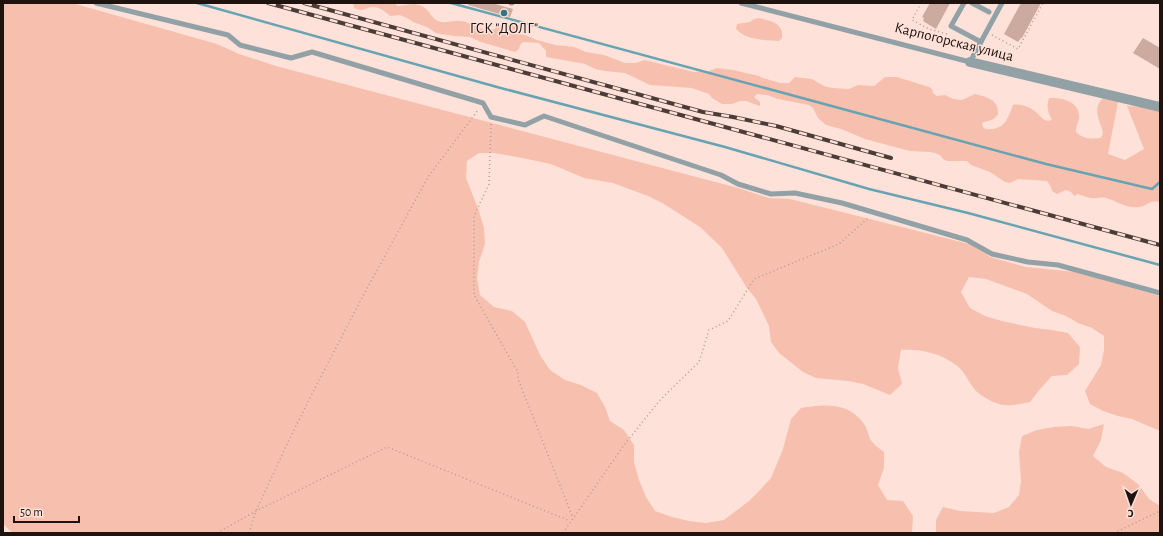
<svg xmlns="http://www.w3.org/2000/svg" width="1163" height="536" font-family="'Alegreya Sans',sans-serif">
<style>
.green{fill:#f7c0ae}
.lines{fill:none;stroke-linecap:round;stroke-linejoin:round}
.stream{stroke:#67a3b2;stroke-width:2.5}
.building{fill:#ccaa9f}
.path{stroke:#b19b93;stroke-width:1.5;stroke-dasharray:1 3;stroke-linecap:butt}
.service{stroke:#91a1a6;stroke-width:5}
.minor{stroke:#91a1a6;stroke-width:10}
.rail-casing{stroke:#4b3c37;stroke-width:4}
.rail{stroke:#fee1d8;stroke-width:2.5;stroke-dasharray:8;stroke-linecap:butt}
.poi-dot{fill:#317585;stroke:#fee1d8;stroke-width:1.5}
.labels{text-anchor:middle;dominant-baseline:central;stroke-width:3;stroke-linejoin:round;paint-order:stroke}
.poi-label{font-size:15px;fill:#1e130f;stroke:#fee1d8}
.street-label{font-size:15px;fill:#1e130f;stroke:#fee1d8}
</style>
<rect width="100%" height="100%" fill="#fee1d8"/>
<g class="green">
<path d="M3,3H72L217,44L239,54L276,66L738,188L769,198L790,199L977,246L990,257L1026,267L1076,272L1160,296V431L1132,419L1118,416L1103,411L1090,404L1085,391L1101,365L1104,350V336L1092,328L1078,323L1066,316L1052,311L1027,294L986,279L969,277L961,292L970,308L985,316L1002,321L1035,328L1052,330L1068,333L1080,347L1079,364L1067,375L1052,376L1041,388L1030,402C1011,406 1001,408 984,397C981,395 978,393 976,391C969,384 965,371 956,365C940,353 920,349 901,350L898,368L902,384L890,395L863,384L848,381L816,378L803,372L779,353L771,342L769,326L756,299L747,288L722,248L700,227L664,204L648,196L613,183L584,178L551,164L522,158L494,153H479L467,161L466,178L479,211L484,228L485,244L479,262L477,278L480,295L494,307L512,311L525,322L540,355L550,370L565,380L581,385L597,393L605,407L610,421L624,430L634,445V462L639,480L646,497L655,511L672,517L689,521L706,523L724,520L749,501L760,490L771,478L783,449L791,419L801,408C824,404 849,402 864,424C867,428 868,434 870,439C873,444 879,448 884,452V468L878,485L887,500L903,501L913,516L912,533H13L3,524Z"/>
<path d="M353,3H394L398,6C408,5 419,1 427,10C431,14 433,19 438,21C444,24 453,20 460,21C474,22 479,33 495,29C500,22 509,24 517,26L516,29V34L525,35L537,40L555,45L574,47L586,52L604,55L625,63H636L644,60L648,61L694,72L709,71L717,68L733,70L759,76L763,78L780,83H789L795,77L812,79L824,86L832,88L849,89L858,85L874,86L885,77H897L929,87L932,89L933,93L937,96L945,95L953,99L962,100L975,94C987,97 999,100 998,114C994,121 989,120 982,123L983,127C986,130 988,129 992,129C1006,128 1009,115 1013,105C1022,103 1032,108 1038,114C1043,119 1045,122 1052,120C1048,112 1046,107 1049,98C1063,97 1081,102 1079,119C1078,124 1075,127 1076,132C1083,139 1092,139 1101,138L1103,133C1100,119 1090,107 1106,96L1119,97L1108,154L1125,160L1144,149L1127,106L1149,107L1160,110V202C1148,200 1148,206 1139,207C1126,209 1117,201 1106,198C1102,197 1100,198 1096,198C1091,199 1083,196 1078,194L1074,196L1071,192L1066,190L1057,194L1052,191L1051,187L1047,181L1018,179L1010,183L1005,182L990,172L971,165L967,161H947L943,159L940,155L935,153L930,152L910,151L865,139L841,129L826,125L818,118L813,108L809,105L778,99L767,95L757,94L754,97L760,102V106L746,101H740L732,104H722L712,98L709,94L692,88L650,85L625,73L605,71L595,69L585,64L546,57V51L539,43L523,42L520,45L519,49L515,52L481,42L470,37L454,36L436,33L427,27L413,22L409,19L400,15L390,16C386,12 380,7 373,7C364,7 366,13 354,8Z"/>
<path d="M759,18C771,21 784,23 782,38L779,41C765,40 746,40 736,29L737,24L750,22L754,19Z"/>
<polygon points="1104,424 1101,440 1093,456 1106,467 1123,473 1138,484 1149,499 1160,506 1160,533 936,533 936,520 943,507 960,511 994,513 1009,507 1019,495 1021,481 1019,452 1022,436 1037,430 1054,427 1072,426 1088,429"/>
</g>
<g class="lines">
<g class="stream">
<polyline points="197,3 497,87 725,147 869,189 968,213 1160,265"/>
<polyline points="451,3 1046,164 1152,189 1160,182"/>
</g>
</g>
<g class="building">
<polygon points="468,3 492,3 513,9 510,17 468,5"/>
<polygon points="930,3 950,3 936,29 923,21 924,18 922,17"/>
<polygon points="1021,3 1041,3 1022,38 1021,38 1018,42 1004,34"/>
<polygon points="1143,38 1160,48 1160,69 1133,53"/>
</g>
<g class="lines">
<g class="path">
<polyline points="921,3 912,20 929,29 947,34 947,33"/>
<polyline points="992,35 1018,49 1043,3"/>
<polyline points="491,124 489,184 474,216 474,295 516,369 518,371 518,379 573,518"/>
<polyline points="217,533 256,511 387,447 570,521"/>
<polyline points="249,533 256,511 289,440 317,384 364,294 428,177 478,110"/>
<polyline points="563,533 624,445 661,399 699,362 709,330 728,321 754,279 839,244 868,218"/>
<polyline points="1114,533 1160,511"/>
</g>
<g class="service">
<polyline points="96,3 228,35 240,45 291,58 312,52 483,103 491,117 525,125 544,116 721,175 738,184 771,194 795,193 842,203 967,240 992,254 1028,262 1058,265 1160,293"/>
<polyline points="511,3 512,3"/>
<polyline points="741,3 970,62 1002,3"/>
<polyline points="964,3 951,26 981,42"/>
<polyline points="972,3 989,12"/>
</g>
<polyline class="minor" points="970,62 1160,107"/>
<g class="rail-casing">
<g id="rail">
<polyline points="268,3 1160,245"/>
<polyline points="304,3 703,112 733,117 776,126 891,158"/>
</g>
</g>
<use href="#rail" class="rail"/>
</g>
<circle class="poi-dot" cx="504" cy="13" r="4"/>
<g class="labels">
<g class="poi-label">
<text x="504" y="28">ГСК "ДОЛГ"</text>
</g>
<g class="street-label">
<text transform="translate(954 42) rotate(14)">Карпогорская улица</text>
</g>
</g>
<rect width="1163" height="536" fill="none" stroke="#1e130f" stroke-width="8"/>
<g transform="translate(1131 504) rotate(182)" stroke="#fee1d8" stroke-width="3" paint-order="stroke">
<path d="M0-3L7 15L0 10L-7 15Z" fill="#1e130f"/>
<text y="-6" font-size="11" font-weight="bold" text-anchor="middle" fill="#1e130f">С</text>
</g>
<path d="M14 516v6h65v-6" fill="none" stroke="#1e130f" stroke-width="2"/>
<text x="20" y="516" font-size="12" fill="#1e130f" stroke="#fee1d8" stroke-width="3" paint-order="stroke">50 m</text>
</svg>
